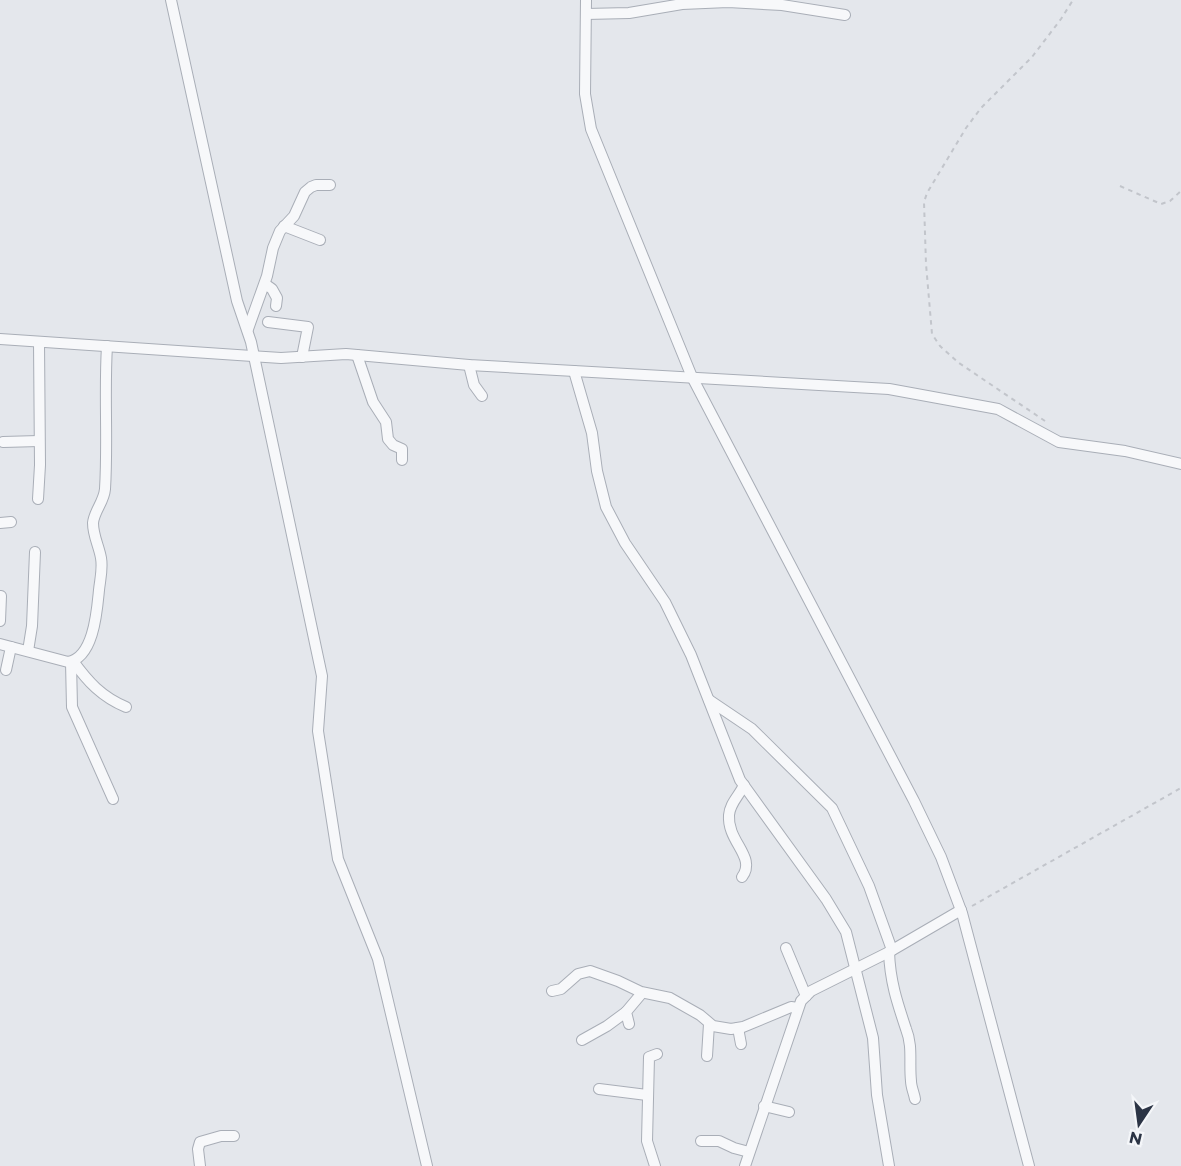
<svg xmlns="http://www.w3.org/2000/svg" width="1181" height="1166" font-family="Montserrat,sans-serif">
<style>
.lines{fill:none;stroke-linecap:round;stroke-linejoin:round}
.minor-casing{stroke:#a9aeb7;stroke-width:12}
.path{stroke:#c2c5cb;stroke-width:2;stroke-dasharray:4.5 4.5;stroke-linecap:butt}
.minor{stroke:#f7f8fa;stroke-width:10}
</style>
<rect width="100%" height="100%" fill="#e4e7ec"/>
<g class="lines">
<g class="minor-casing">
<g id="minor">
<polyline points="171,0 237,301 251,342 322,676 318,731 338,859 378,959 427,1166"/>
<polyline points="586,0 585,94 591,129 692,377 914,801 941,857 962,913 1029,1166"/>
<polyline points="586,14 629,13 682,4 728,2 782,5 845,15"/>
<polyline points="284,226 320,240"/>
<polyline points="265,284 272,289 277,298 276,306"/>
<polyline points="268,322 308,327 302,357"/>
<polyline points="248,329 267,276 273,248 280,231 294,216 305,192 311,187 316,185 330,185"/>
<polyline points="0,339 281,358 346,354 469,365 889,389 998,409 1059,442 1125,451 1181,464"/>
<polyline points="357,355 373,402 386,422 388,439 393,445 402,449 402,460"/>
<polyline points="469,365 474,385 482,396"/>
<polyline points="574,371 592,433 597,471 606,507 625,543 665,602 691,655 740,780 826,899 846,932 873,1038 877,1095 889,1166"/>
<polyline points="3,442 39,441"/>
<polyline points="38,499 40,465 39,342"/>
<polyline points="0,523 11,522"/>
<polyline points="0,621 1,596"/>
<path d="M0,644L68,662C94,658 97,610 99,590C100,580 103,569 101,558C99,546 93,536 93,523C94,511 104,502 105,489C108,441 104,394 107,346"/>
<polyline points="28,651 32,626 35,552"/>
<path d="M73,661C88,682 102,697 126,707"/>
<polyline points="71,662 72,707 113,799"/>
<polyline points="6,670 11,647"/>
<polyline points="709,700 752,729 832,808 869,886 892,950"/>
<path d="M742,877C757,857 727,842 729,815C730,803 739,796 744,785"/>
<polyline points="786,948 806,996"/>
<path d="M889,952C890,981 897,1002 906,1029C913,1046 909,1063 911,1081C911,1087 914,1093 915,1099"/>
<polyline points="552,991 561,989 578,974 590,971 618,981 641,992 670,998 700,1015 713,1026 731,1029 743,1027 791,1007 798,1008"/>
<polyline points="629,1024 626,1012 642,993"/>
<polyline points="738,1028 741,1044"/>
<polyline points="582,1040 607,1026 626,1012"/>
<polyline points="707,1056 709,1024"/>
<polyline points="599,1089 647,1095"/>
<polyline points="764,1106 789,1112"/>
<polyline points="701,1141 719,1141 734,1148 749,1152"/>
<polyline points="200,1166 198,1149 200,1142 221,1136 234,1136"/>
<polyline points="655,1166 647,1141 649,1057 657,1054"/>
<polyline points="745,1166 801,1001 811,991 889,952 961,910"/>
</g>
</g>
<g class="path">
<polyline points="1120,186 1161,204 1170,201 1181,191"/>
<polyline points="1045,421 959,363 940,346 932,334 926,264 924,202 927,193 966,128 981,108 1032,57 1061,19 1073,0"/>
<polyline points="972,906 1181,788"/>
</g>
<use href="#minor" class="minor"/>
</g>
<g transform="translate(1139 1124) rotate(193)" stroke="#f4f6f9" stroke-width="4.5" paint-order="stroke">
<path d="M0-4.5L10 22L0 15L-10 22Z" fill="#2b3445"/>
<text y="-9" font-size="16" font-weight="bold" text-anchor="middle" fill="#2b3445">N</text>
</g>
</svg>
